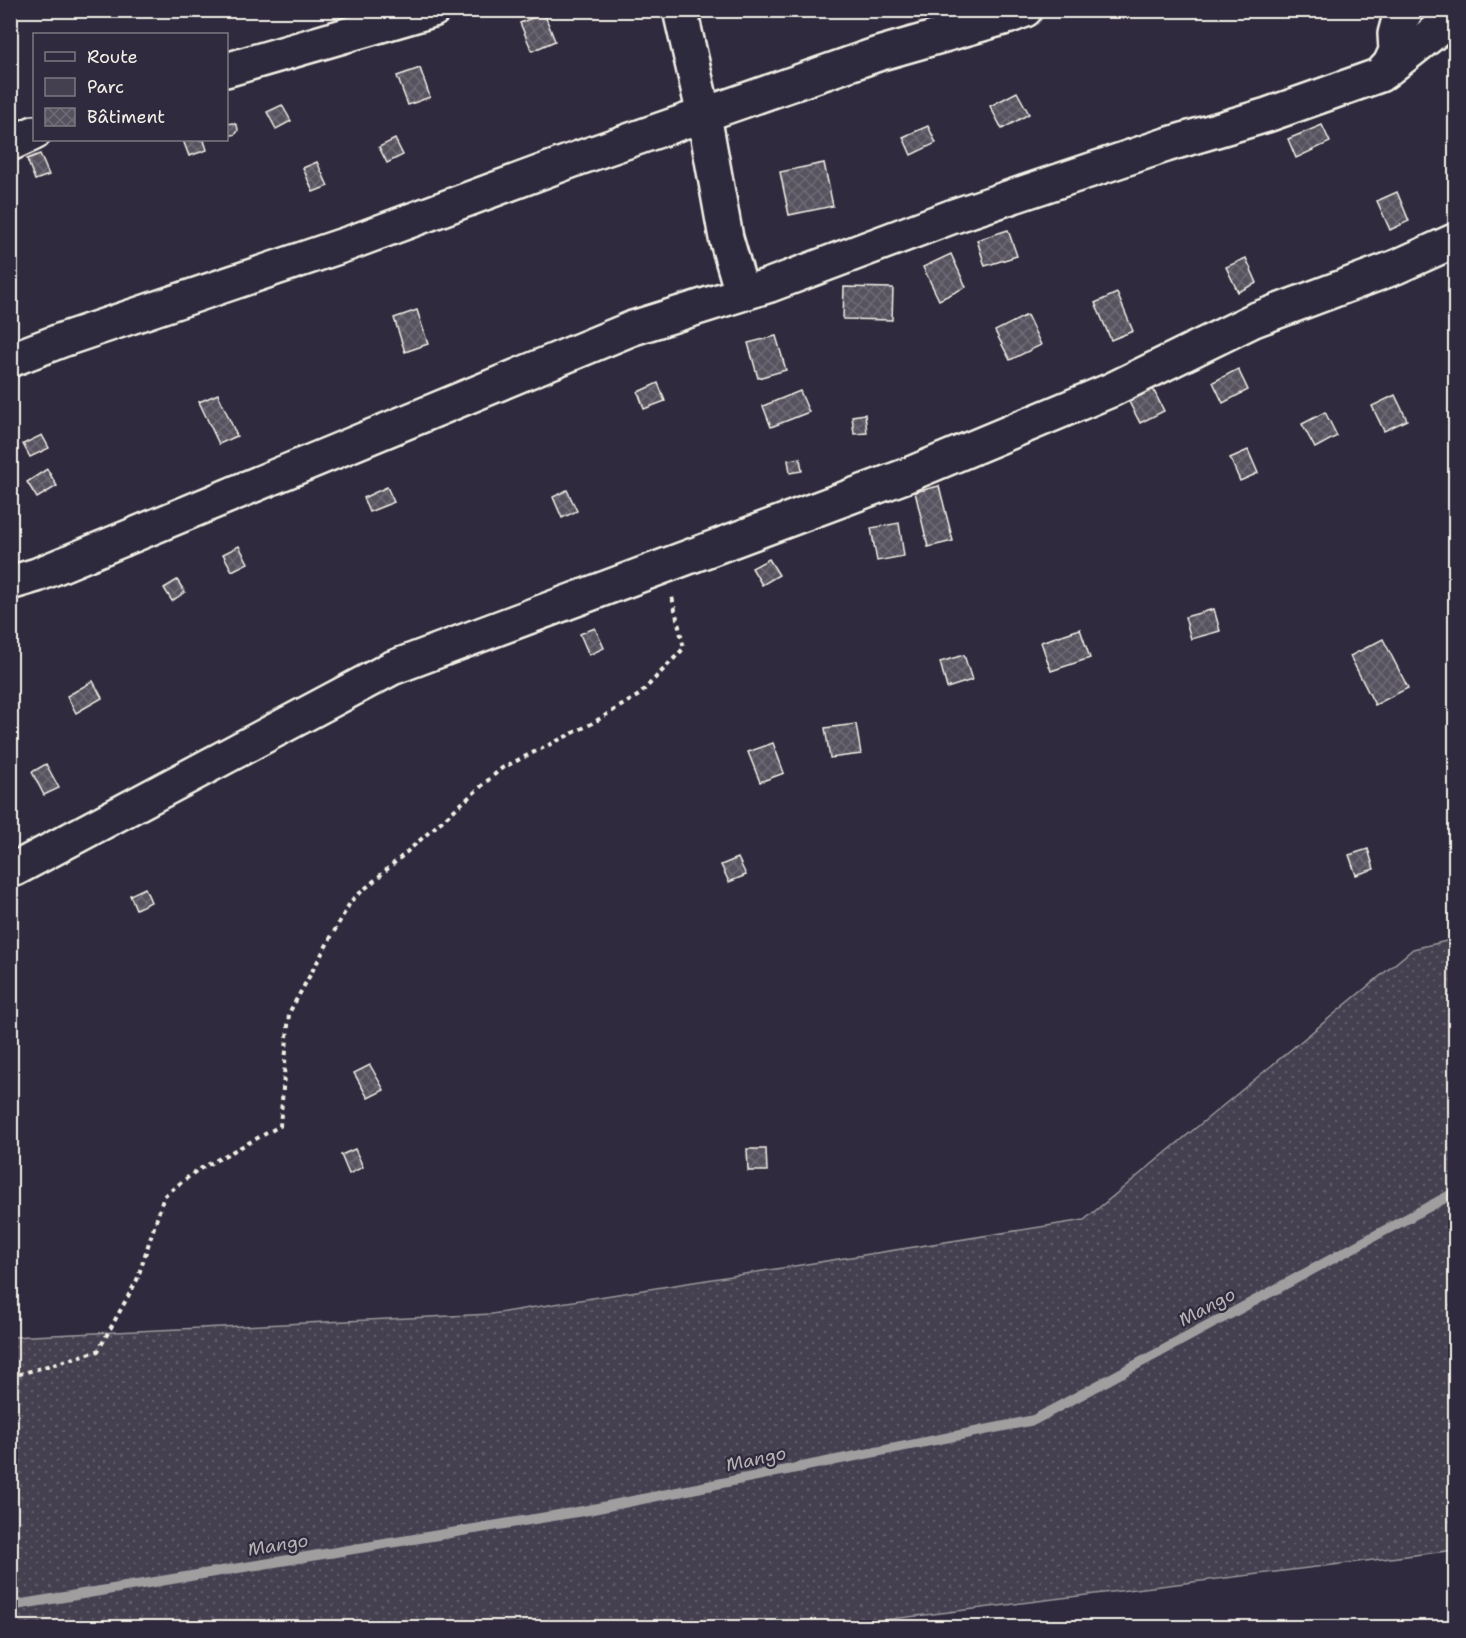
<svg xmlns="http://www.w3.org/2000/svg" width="1466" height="1638" font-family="'Shantell Sans',sans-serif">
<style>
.green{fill:url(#green-dots);stroke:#9c989c;stroke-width:1.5}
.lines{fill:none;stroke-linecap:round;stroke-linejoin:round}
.stream{stroke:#a19ea0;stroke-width:10}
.building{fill:url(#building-cross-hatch);stroke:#f4f1e8;stroke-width:1.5}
.minor-casing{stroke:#f4f1e8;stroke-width:38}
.path{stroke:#f4f1e8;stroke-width:4;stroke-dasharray:4.5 4.5;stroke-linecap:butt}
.minor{stroke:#2f2a3d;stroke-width:33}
.labels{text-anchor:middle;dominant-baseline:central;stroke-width:4.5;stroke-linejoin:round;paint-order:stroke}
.water-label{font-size:18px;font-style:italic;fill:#b6b2b2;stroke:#2f2a3d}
</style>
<defs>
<pattern id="green-dots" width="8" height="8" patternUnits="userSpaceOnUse" patternTransform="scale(1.5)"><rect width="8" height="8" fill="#454050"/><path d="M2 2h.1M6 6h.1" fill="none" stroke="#605c69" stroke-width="1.8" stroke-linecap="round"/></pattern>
<pattern id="building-cross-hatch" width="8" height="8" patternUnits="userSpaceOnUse" patternTransform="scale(1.5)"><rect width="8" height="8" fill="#56525f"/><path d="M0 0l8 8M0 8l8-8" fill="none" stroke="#6f6b76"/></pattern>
</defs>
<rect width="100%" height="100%" fill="#2f2a3d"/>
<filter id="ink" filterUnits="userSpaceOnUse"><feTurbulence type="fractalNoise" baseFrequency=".0167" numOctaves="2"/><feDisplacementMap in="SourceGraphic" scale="12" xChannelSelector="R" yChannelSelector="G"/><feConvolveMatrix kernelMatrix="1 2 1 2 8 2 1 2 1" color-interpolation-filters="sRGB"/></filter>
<g filter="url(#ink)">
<polygon class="green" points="1455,939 1455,1550 818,1628 11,1627 11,1337 492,1314 1084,1220 1413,949"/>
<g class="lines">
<polyline class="stream" points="10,1606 583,1511 1034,1420 1456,1192"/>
</g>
<g class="building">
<polygon points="591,10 610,10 593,16"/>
<polygon points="544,13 555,41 532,51 520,23"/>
<polygon points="420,68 430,97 408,105 397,76"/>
<polygon points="1017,92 1029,114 1002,129 990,106"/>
<polygon points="282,105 291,121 276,129 267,112"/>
<circle cx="232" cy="129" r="6"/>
<polygon points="1322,125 1330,142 1296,158 1288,139"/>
<polygon points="928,126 936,143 911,155 903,137"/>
<polygon points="395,139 403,155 387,163 379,147"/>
<polygon points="183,140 204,140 207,150 189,156"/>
<polygon points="40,154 49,175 35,180 27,159"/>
<polygon points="317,162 328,186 313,192 303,168"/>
<polygon points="824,163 833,206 789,215 780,172"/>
<polygon points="1397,192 1409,221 1390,230 1377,201"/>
<polygon points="1008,230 1017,256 985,266 977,240"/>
<polygon points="951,254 966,287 939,300 923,267"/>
<polygon points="1246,258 1257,283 1238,292 1226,267"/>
<polygon points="844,287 893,288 892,320 843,319"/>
<polygon points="1117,293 1133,331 1111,340 1095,303"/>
<polygon points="417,310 428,344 405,352 394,318"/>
<polygon points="1027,315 1041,345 1010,360 995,331"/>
<polygon points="776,336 786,370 758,378 748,343"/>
<polygon points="1238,369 1248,390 1223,403 1213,382"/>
<polygon points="1149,381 1164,411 1140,423 1125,394"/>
<polygon points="658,383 665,401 644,409 638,392"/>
<polygon points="800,391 809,412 771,427 763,406"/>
<polygon points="218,394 237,436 219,444 199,402"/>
<polygon points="1395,395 1407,420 1384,431 1372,406"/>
<polygon points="1325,412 1337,436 1315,448 1302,424"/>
<polygon points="865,414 867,433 854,434 852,416"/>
<polygon points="42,435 49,448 30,457 23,444"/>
<polygon points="1248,450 1258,473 1240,481 1230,458"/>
<polygon points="800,458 802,471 790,473 788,460"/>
<polygon points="47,469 57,486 37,498 27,482"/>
<polygon points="939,486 953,541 928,547 915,492"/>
<polygon points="387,487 394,502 369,512 363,498"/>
<polygon points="567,490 577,511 562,518 553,497"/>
<polygon points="899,523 904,556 877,561 871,528"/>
<polygon points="239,546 248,563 232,571 223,554"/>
<polygon points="769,559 779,575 762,585 752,568"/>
<polygon points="177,580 185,592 172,601 164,588"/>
<polygon points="1214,609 1220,631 1191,639 1185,617"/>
<polygon points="595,628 604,648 589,655 580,634"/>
<polygon points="1080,629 1090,658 1051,671 1041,642"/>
<polygon points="1383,639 1408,688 1375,705 1350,656"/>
<polygon points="964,655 972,680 947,688 940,662"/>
<polygon points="93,681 102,698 76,713 67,696"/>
<polygon points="856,724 861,754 830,758 825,728"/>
<polygon points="773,743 784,773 760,782 748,752"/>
<polygon points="46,764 59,788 44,795 32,772"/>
<polygon points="1368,849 1374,869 1356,875 1349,855"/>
<polygon points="738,858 746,875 729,882 721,865"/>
<polygon points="145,888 151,902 136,909 130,895"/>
<polygon points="370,1065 384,1090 368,1098 354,1073"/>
<polygon points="355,1149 363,1167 349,1174 341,1155"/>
<polygon points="747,1149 766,1149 767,1171 748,1171"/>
</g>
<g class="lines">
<g class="minor-casing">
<g id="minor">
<polyline points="680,10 704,115 726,238 742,293"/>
<polyline points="226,70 433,10"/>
<polyline points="1384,72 1456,15"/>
<polyline points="10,144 34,133"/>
<polyline points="10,360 62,340 350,243 579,158 878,54 1007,17 1025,10"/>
<polyline points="10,583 37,575 633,328 770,285 951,217 1166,145 1267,115 1380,75 1390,64 1396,51 1395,34 1398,23 1405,13"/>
<polyline points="15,869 392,668 905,476 1111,390 1254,320 1396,267 1456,240"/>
</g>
</g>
<polyline class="path" points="10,1377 98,1351 137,1280 164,1196 196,1171 280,1126 289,1013 351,901 502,768 591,724 639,695 684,648 672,597"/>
<use href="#minor" class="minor"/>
</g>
</g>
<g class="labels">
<g class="water-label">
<text transform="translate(1207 1307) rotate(-28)">Mango</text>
<text transform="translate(756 1459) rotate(-12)">Mango</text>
<text transform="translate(278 1545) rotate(-9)">Mango</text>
</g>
</g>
<rect width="1466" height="1638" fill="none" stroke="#2f2a3d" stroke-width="36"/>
<rect x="18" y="18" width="1430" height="1602" fill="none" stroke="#f4f1e8" stroke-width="2" filter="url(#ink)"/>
<rect x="33" y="33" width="195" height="108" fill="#2f2a3d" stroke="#7e7a81" stroke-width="1.5"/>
<rect x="45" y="52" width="30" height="9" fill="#2f2a3d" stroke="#7e7a81" stroke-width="1.5"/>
<text x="87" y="63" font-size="18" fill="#f4f1e8">Route</text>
<rect x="45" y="78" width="30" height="18" fill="#454050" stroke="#7e7a81" stroke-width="1.5"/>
<text x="87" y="93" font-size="18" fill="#f4f1e8">Parc</text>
<rect x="45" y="108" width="30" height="18" fill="url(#building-cross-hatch)" stroke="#7e7a81" stroke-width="1.5"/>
<text x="87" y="123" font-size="18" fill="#f4f1e8">Bâtiment</text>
</svg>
